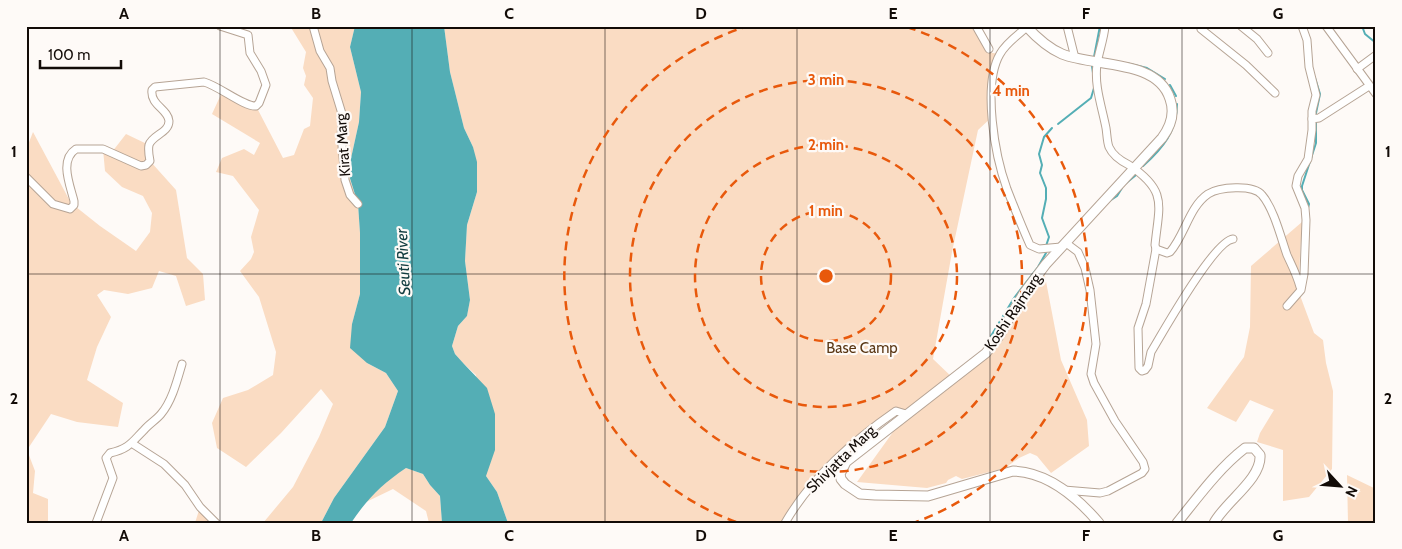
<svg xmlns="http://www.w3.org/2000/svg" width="1402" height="549" font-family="Cabin,sans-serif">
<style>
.green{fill:#fadcc3}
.water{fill:#54aeb5}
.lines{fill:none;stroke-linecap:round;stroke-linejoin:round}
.stream{stroke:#54aeb5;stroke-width:2}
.minor-casing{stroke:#b6a495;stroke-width:9}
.major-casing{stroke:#b6a495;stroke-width:11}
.minor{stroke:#fff;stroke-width:7}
.major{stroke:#fff;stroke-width:9}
.grid{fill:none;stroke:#120b07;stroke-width:1;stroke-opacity:0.55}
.ring{fill:none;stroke:#e8590c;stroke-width:2.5;stroke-dasharray:9 6}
.labels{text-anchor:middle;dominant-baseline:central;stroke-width:4.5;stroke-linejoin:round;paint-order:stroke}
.street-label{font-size:15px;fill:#120b07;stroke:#fefaf7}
.park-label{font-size:15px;fill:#5a3714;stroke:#fefaf7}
.water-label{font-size:16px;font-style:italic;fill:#113c3f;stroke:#fefaf7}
.centre{fill:#e8590c;stroke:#fefaf7;stroke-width:2.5}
.ring-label{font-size:15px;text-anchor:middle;font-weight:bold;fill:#e8590c;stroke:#fefaf7;stroke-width:4.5;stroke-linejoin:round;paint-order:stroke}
.neatline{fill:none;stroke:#120b07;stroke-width:2}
.grid-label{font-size:16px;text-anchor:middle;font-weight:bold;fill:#120b07}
</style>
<rect width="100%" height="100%" fill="#fefaf7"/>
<g class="green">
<polygon points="290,26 355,26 350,47 361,92 359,122 348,172 358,204 360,233 360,294 352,324 367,363 386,373 398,391 385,427 334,498 321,523 263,523 293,487 319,437 333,404 321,389 281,433 246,467 217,448 212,423 223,398 248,390 273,375 276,352 259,297 240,271 251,259 254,252 251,237 259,210 233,176 216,172 222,158 244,149 254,155 260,143 212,114 223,90 256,106 283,158 294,155 304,129 310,126 313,98 304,85 306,76 303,68 306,52"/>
<polygon points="444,26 971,26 979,38 986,52 1000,54 994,70 993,116 978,130 952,252 933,359 955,380 979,363 1044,271 1061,360 1087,420 1089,446 1051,473 1037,456 1030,453 1019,458 1005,468 962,479 956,476 948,480 946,483 927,488 857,482 906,414 896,411 803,495 787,523 508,523 497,492 486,476 476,375 464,364 455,354 452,346 458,326 467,316 470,300 465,261 467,225 477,192 473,147 464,128 450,72"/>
<polygon points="33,132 71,203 100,226 136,251 150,232 152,213 143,196 122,187 105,171 103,149 112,152 126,134 149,145 150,161 176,190 187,258 203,274 205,300 186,306 176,276 159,271 152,288 128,294 104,290 97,295 111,317 97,347 87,380 123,403 118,427 77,422 51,414 27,450 35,471 33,493 48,499 48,523 28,523 26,518 26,150"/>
<polygon points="1302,222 1298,290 1314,333 1323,340 1326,363 1333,391 1332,469 1309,497 1283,501 1283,450 1257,442 1260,433 1274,410 1250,400 1236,422 1207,408 1244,357 1250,327 1251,266"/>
<polygon points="406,468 423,474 430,485 440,496 442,523 429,523 426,511 393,489 364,503 389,479"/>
<polygon points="1347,475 1376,489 1376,523 1348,523"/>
<polygon points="200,507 216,523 195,523"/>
</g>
<path class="water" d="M355,26H444L450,72L464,128L473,147L477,162V192L467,225L465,261L470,300L467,316L458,326L452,346L455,354L464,364L487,388L495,414V450L486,476L497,492L508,523H442L440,496L430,485L423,474L406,468C382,484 367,499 351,523H321L334,498L385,427L398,391L386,373L367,363L350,348L352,324L360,294V233L358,204L348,172L359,122L361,92L350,47Z"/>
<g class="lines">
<g class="stream">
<polyline points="1362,26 1365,34 1376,43"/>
<polyline points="1094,57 1100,26"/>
<polyline points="1126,63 1147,68 1165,79"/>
<polyline points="1092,66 1093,73"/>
<polyline points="1170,85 1176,96"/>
<polyline points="1058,124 1091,98 1094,88"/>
<path d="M1143,166C1163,148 1177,131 1177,104"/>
<polyline points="1125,184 1136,175"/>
<polyline points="1108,202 1117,196 1122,188"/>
<polyline points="1308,208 1309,204 1302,190 1302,186 1316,143 1316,113 1320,94 1315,78"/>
<polyline points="1046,246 1049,237 1042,218 1046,199 1046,188 1040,173 1042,165 1039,154 1044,137 1052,128"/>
<polyline points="991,336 1014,298 1038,267 1046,253"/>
</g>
<g class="minor-casing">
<g id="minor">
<polyline points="313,26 320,51 330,68 332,81 343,117 341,134 345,180 350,195 358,204"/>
<polyline points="976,26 989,49"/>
<polyline points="1067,26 1075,58"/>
<path d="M1105,26C1104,39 1099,51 1097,64C1094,86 1102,107 1106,128C1107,134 1107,142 1109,147C1113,156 1121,161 1129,165C1168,191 1159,205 1155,245L1156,249L1146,304L1138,328L1139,368L1142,371L1145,370L1148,366L1151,352C1163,332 1214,241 1233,239"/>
<polyline points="1202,26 1201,29 1246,65 1275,93"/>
<polyline points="1241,26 1257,39 1268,53"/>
<polyline points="1302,26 1307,40 1309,67 1316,95 1312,111 1312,119"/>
<polyline points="1326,26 1376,94"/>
<path d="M1027,27C1018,35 1006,43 1000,54C982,85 995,156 1007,189C1014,207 1022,227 1030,245L1039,249L1061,247"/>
<polyline points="1357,69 1376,55"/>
<path d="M26,177L53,204L70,209L74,205V201C70,185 59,160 76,149H103L141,166L146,165L150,161C149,156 148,150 149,145C152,135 169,133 169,121C168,109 150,105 152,90L155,87L204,82C219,86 244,107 256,106L259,103L266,85L261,71L250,53L248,35L220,26"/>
<path d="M1156,249L1167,253L1170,252C1185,235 1189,207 1208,194C1219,187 1253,184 1262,195C1274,209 1281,238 1287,255C1292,266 1297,275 1300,287"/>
<polyline points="1287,306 1301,290 1304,274 1306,220 1305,208 1296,186 1298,176 1308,159 1312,130 1312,119 1319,118 1369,86"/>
<polyline points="133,444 164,464 185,485 200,507 216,523"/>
<polyline points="1064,490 1100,493 1108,491 1142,473 1145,469 1143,462 1115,421 1094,383 1091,374 1096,344 1090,290 1085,268 1078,252 1066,243"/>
<path d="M96,523L113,478L106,458L110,453C129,449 132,442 144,430C149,424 156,420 161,414C172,401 177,381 182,364"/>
<path d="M785,523C811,478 854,440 896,411L906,414"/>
</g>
</g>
<g class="major-casing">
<g id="major">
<path d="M1026,26C1037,38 1048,48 1062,54C1094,67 1158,59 1170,99C1175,113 1171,126 1162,138L1046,264L1024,293L999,336L986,353L846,462L840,474L841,479L845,484L860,494L875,495L928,496L1013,471C1048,472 1077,497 1099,523"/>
<path d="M1177,523C1198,497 1219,468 1245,448H1254L1260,455C1262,479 1225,502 1214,523"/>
</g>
</g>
<use href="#minor" class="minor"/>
<use href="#major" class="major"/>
</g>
<path class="grid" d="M220,26V523M412,26V523M605,26V523M797,26V523M990,26V523M1182,26V523M26,274H1376"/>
<g class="ring">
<circle cx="826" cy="276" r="65"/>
<circle cx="826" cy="276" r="131"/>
<circle cx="826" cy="276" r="196"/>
<path d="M736 522A262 262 0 0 1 745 27M907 27A262 262 0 0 1 916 522"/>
</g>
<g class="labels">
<g class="street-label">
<text transform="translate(343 145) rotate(-94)">Kirat Marg</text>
<text transform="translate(1013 312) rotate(-56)">Koshi Rajmarg</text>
<text transform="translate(841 459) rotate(-44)">Shivjatta Marg</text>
</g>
<g class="park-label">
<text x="862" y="348">Base Camp</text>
</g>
<g class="water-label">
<text transform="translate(403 262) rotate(-93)">Seuti River</text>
</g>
</g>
<circle cx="826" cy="276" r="8" class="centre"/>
<g class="ring-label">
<text x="826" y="85">3 min</text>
<text x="1011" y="96">4 min</text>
<text x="826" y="150">2 min</text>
<text x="826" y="216">1 min</text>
</g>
<rect width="1402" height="549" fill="none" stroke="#fefaf7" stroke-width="55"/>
<g transform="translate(1340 486) rotate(116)" stroke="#fefaf7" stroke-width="4" paint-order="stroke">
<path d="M0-4L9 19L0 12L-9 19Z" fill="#120b07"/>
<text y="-8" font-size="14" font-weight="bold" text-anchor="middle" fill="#120b07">N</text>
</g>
<path d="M40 60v8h81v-8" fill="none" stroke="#120b07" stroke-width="2.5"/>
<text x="48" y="60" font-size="15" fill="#120b07" stroke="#fefaf7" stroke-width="4" paint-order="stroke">100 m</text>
<rect x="28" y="28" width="1346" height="494" class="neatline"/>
<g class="grid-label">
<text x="124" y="19">A</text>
<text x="316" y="19">B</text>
<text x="509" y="19">C</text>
<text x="701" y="19">D</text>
<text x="893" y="19">E</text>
<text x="1086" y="19">F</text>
<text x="1278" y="19">G</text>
<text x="14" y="157">1</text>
<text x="1388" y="157">1</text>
<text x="14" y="404">2</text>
<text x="1388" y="404">2</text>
<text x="124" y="541">A</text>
<text x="316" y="541">B</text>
<text x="509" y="541">C</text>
<text x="701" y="541">D</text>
<text x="893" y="541">E</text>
<text x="1086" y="541">F</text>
<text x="1278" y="541">G</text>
</g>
</svg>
